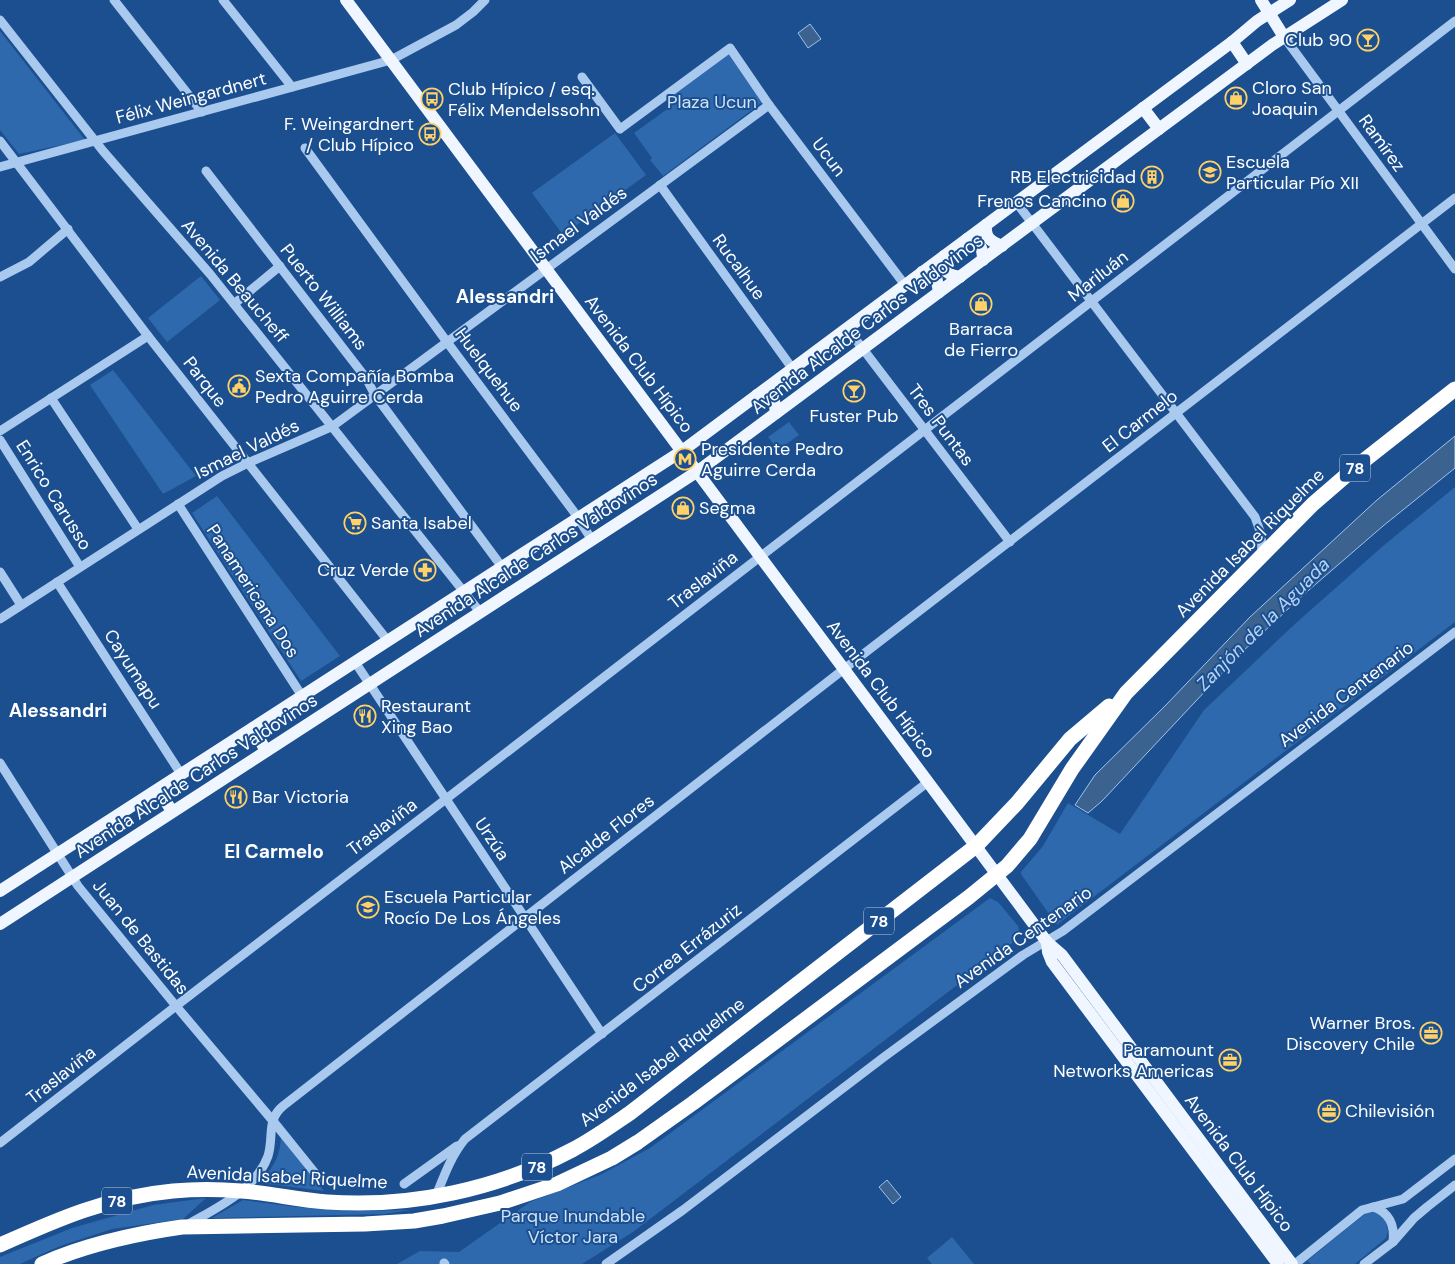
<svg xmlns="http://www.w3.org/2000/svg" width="1455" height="1264" font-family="'DM Sans',sans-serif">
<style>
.green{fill:#2e69ad}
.water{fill:#3c6290;stroke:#9cc4f0}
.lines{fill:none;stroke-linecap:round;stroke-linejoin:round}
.minor{stroke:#a9c9ee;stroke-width:9}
.major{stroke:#f0f6ff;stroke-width:12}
.highway{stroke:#fff;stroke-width:15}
.labels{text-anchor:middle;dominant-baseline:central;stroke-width:4;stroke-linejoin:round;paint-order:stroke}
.shield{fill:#1b4f8f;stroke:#bbcadd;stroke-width:1}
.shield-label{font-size:16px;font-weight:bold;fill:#fff}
.poi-label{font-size:18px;fill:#fff;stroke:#1b4f8f;text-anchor:start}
.street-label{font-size:18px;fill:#fff;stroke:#1b4f8f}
.park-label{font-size:18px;fill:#cfe3fa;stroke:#1b4f8f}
.neighbourhood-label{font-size:19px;font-weight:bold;fill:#fff;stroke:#1b4f8f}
.water-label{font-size:19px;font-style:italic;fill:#b5d3f5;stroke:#1b4f8f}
</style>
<rect width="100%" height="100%" fill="#1b4f8f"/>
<g class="green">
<polygon points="0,31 85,140 19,154 0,130"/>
<polygon points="728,52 764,101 663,176 650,160 652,158 634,133 673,105 667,97"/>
<polygon points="615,133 646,175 563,235 532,193"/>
<polygon points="201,276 220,300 167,342 148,318"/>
<polygon points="113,370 196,476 163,494 90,385"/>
<polygon points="789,422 799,435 778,450 768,437"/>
<polygon points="1455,487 1455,622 1058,924 1056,924 1021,874 1021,872 1043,846 1068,803 1120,834 1204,710 1296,623 1383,546"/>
<polygon points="217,496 340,656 301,681 192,513"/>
<polygon points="990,898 998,902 1018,926 1019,931 1015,941 633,1232 582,1264 397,1264 420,1251 459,1252 530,1202 600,1175 650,1148"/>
<path d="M281,1137L324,1191L268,1184L264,1178C275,1164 280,1155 281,1137Z"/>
<polygon points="206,1198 183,1219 112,1229 60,1246 20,1264 0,1264 0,1257 72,1228 153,1205"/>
<polygon points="243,1200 297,1207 348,1211 411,1210 384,1214 212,1218"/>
<polygon points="1367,1212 1374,1212 1380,1214 1386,1222 1388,1231 1386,1238 1355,1264 1311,1264 1307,1261"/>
<polygon points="952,1237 974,1264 932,1264 927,1258"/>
</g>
<g class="water">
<polygon points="810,24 821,39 808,48 798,33"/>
<polygon points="1455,436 1455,468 1383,526 1302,596 1241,653 1102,801 1088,813 1075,805 1095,775 1166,705 1250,617 1377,500"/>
<polygon points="887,1180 901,1197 893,1204 879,1187"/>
</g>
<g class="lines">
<g class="minor">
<polyline points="114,0 202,112"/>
<polyline points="223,0 292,87"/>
<polyline points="0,20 103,151 210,274 480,612"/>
<polyline points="1284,37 1455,269"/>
<polyline points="582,77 620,129 730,48 769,105 905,285"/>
<polyline points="0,141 148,336 388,641"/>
<polyline points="305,148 447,342 574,512 592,540"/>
<polyline points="0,167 391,60 456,25 473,12 485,0"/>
<polyline points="206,171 366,378 375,395 502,567"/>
<polyline points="660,185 792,368"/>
<polyline points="1016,202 1255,517 1261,534 1262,554"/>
<polyline points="0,277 29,262 68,229"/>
<polyline points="234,304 280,266"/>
<polyline points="847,328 1010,542"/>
<polyline points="51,398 138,529"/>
<polyline points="0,431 148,336"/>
<polyline points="0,440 80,567"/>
<polyline points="178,504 302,696"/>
<polyline points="0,572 21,605"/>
<polyline points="57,582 181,774"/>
<polyline points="0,619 222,476 248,463 333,426 769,105"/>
<polyline points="355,662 602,1034"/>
<polyline points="0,763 78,886 176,1006 273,1121 319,1178"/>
<polyline points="0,1143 176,1006 446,799 1455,21"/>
<polyline points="404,1184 457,1146"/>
<path d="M436,1196C444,1176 451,1156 465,1139L928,782"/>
<path d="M1373,1207C1389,1212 1395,1225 1393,1242"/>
<path d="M187,1225C216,1208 256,1190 268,1156C274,1137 266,1120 283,1106L844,669L1455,198"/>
<polyline points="444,1263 445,1264"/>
<polyline points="606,1264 683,1210 884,1057 1023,955 1063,931 1455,632"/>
<polyline points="1295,1264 1362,1210 1403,1199 1455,1159"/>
<polyline points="1364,1264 1393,1242 1414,1218 1427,1207 1455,1185"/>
</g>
<g class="major">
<polyline points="346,0 1047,942 1062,955 1292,1264"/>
<polyline points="1261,0 1284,37"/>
<polyline points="1232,42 1247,64"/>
<polyline points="1143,108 1159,129"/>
<path d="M986,225C985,238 990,241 1002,246"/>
<path d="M967,239C980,240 983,248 983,260"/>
<path d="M944,256C940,269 947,275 960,277"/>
<polyline points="922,272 929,271 936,276 939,292"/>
<path d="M757,395C774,393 774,398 776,413"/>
<polyline points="253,728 266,751"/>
<polyline points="158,790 172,811"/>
<polyline points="0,891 682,451 1232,42 1257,21 1290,0"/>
<polyline points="0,924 698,471 1272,45 1342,0"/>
<polyline points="1047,942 1048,952 1052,962 1278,1264"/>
</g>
<g class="highway">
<path d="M0,1245C58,1219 108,1197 173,1191C195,1189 218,1189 241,1191C270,1193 298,1200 327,1202C411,1208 498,1189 572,1150C593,1139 611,1126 630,1113L976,846L1017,803L1070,739L1109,706"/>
<path d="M42,1264C87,1244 133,1234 182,1227L365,1224L414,1221L443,1216L500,1203L557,1184L612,1158L638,1142L693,1103L803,1021L969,897L1007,866L1030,839L1072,769L1126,693L1313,504L1357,466L1455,389"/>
</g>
</g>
<defs>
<g id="bar-ring" transform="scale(1.125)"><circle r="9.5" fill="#1b4f8f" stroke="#ffd166" stroke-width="1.5"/><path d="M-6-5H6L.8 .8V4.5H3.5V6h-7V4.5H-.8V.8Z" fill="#ffd166"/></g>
<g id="shop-ring" transform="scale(1.125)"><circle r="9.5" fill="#1b4f8f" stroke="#ffd166" stroke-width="1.5"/><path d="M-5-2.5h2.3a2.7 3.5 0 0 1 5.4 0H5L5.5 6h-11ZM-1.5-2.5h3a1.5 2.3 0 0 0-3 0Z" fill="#ffd166"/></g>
<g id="bus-ring" transform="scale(1.125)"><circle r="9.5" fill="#1b4f8f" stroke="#ffd166" stroke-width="1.5"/><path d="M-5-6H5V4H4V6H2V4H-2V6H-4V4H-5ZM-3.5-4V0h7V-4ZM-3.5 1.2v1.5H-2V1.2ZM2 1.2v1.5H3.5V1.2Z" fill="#ffd166"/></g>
<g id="school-ring" transform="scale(1.125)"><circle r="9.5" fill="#1b4f8f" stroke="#ffd166" stroke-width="1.5"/><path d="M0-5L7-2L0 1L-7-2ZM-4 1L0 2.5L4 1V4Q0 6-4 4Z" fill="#ffd166"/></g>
<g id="building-ring" transform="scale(1.125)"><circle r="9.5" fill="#1b4f8f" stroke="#ffd166" stroke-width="1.5"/><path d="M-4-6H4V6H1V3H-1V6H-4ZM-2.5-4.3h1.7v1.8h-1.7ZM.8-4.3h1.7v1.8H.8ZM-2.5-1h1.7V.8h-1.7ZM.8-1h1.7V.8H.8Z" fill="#ffd166"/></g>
<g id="civic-ring" transform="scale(1.125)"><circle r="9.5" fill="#1b4f8f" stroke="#ffd166" stroke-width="1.5"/><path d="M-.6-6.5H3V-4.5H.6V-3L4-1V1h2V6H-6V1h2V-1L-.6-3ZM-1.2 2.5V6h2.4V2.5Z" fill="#ffd166"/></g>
<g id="metro-ring" transform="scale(1.125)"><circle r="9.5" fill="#1b4f8f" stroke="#ffd166" stroke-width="1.5"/><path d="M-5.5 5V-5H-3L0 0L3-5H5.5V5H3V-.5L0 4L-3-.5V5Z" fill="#ffd166"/></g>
<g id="supermarket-ring" transform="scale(1.125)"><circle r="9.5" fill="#1b4f8f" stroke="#ffd166" stroke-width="1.5"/><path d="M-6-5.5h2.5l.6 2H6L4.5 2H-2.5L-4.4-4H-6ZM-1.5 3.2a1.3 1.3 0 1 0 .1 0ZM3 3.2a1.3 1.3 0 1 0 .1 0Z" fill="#ffd166"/></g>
<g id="pharmacy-ring" transform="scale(1.125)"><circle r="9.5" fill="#1b4f8f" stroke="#ffd166" stroke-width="1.5"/><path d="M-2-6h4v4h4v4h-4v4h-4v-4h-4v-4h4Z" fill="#ffd166"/></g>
<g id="restaurant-ring" transform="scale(1.125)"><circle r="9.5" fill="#1b4f8f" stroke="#ffd166" stroke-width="1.5"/><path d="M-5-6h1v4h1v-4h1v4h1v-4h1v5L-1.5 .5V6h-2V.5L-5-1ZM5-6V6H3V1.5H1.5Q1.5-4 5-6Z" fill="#ffd166"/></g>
<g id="office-ring" transform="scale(1.125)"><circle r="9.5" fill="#1b4f8f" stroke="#ffd166" stroke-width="1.5"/><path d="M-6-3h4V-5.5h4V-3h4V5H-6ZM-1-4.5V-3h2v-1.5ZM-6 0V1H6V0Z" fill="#ffd166"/></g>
</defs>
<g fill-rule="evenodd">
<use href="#bar-ring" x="1368" y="40"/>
<use href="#shop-ring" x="1236" y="98"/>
<use href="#bus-ring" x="432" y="99"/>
<use href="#bus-ring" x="430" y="134"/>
<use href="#school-ring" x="1210" y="172"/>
<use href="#building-ring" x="1152" y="177"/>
<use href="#shop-ring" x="1123" y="201"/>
<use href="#shop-ring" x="981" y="304"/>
<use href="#civic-ring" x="239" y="386"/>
<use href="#bar-ring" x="854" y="391"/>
<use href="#metro-ring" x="685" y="459"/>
<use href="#shop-ring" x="683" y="508"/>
<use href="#supermarket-ring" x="355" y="523"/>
<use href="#pharmacy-ring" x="425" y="570"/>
<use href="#restaurant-ring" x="365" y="716"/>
<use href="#restaurant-ring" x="236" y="797"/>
<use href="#school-ring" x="368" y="907"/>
<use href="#office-ring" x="1431" y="1033"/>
<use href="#office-ring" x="1230" y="1060"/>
<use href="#office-ring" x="1329" y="1111"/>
</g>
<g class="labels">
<g class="shield">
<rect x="1340" y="454.5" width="30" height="27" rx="4"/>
<rect x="864" y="907.5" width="30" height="27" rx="4"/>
<rect x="522" y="1153.5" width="30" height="27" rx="4"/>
<rect x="102" y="1187.5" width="30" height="27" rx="4"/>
</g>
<g class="shield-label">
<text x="1355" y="468">78</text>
<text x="879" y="921">78</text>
<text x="537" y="1167">78</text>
<text x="117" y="1201">78</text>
</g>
<g class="poi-label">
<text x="1352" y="40" text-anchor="end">Club 90</text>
<text x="1252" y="88">Cloro San<tspan x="1252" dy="21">Joaquin</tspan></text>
<text x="448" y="89">Club Hípico / esq.<tspan x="448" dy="21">Félix Mendelssohn</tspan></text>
<text x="414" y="124" text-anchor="end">F. Weingardnert<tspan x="414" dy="21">/ Club Hípico</tspan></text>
<text x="1226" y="162">Escuela<tspan x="1226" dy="21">Particular Pío XII</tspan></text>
<text x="1136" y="177" text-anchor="end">RB Electricidad</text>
<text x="1107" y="201" text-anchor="end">Frenos Cancino</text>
<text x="981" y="329" text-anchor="middle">Barraca<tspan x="981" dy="21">de Fierro</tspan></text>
<text x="255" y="376">Sexta Compañía Bomba<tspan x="255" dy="21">Pedro Aguirre Cerda</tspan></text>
<text x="854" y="416" text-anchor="middle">Fuster Pub</text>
<text x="701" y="449">Presidente Pedro<tspan x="701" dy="21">Aguirre Cerda</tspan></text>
<text x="699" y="508">Segma</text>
<text x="371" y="523">Santa Isabel</text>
<text x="409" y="570" text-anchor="end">Cruz Verde</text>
<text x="381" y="706">Restaurant<tspan x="381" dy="21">Xing Bao</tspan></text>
<text x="252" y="797">Bar Victoria</text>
<text x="384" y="897">Escuela Particular<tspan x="384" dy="21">Rocío De Los Ángeles</tspan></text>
<text x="1415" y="1023" text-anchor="end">Warner Bros.<tspan x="1415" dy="21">Discovery Chile</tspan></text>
<text x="1214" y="1050" text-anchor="end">Paramount<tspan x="1214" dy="21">Networks Americas</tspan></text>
<text x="1345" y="1111">Chilevisión</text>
</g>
<g class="street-label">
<text transform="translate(191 98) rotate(-15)">Félix Weingardnert</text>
<text transform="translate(1382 143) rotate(54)">Ramírez</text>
<text transform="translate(829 157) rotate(53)">Ucun</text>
<text transform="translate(579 224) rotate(-36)">Ismael Valdés</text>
<text transform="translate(739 267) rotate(54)">Rucalhue</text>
<text transform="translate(1098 276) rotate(-38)">Mariluán</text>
<text transform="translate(235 281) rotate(50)">Avenida Beaucheff</text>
<text transform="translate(324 297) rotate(52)">Puerto Williams</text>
<text transform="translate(867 324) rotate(-37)">Avenida Alcalde Carlos Valdovinos</text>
<text transform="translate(639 364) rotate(53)">Avenida Club Hípico</text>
<text transform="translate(489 370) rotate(53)">Huelquehue</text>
<text transform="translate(205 382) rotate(52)">Parque</text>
<text transform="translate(1140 421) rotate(-38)">El Carmelo</text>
<text transform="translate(941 425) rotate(53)">Tres Puntas</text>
<text transform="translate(247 449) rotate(-26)">Ismael Valdés</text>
<text transform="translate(54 495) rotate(58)">Enrico Carusso</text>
<text transform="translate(1250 543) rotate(-45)">Avenida Isabel Riquelme</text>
<text transform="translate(536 555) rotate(-33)">Avenida Alcalde Carlos Valdovinos</text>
<text transform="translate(703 580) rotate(-38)">Traslaviña</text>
<text transform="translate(253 591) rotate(57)">Panamericana Dos</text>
<text transform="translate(133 669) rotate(57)">Cayumapu</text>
<text transform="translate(881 689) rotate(53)">Avenida Club Hípico</text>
<text transform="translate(1346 694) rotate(-37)">Avenida Centenario</text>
<text transform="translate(196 776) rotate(-33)">Avenida Alcalde Carlos Valdovinos</text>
<text transform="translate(382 827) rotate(-37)">Traslaviña</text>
<text transform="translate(606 834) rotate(-38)">Alcalde Flores</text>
<text transform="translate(492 839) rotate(56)">Urzúa</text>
<text transform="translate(141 937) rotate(51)">Juan de Bastidas</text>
<text transform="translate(1023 937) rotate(-35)">Avenida Centenario</text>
<text transform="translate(687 948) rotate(-38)">Correa Errázuriz</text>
<text transform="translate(662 1062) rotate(-37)">Avenida Isabel Riquelme</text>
<text transform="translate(61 1075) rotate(-38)">Traslaviña</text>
<text transform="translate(1239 1163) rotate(53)">Avenida Club Hípico</text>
<text transform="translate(287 1177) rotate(3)">Avenida Isabel Riquelme</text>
</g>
<g class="park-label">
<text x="712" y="102">Plaza Ucun</text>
<text x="573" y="1216">Parque Inundable<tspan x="573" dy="21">Víctor Jara</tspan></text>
</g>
<g class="neighbourhood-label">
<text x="505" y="296">Alessandri</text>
<text x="58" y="710">Alessandri</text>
<text x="274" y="851">El Carmelo</text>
</g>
<g class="water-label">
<text transform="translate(1263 624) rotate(-45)">Zanjón de la Aguada</text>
</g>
</g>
</svg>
